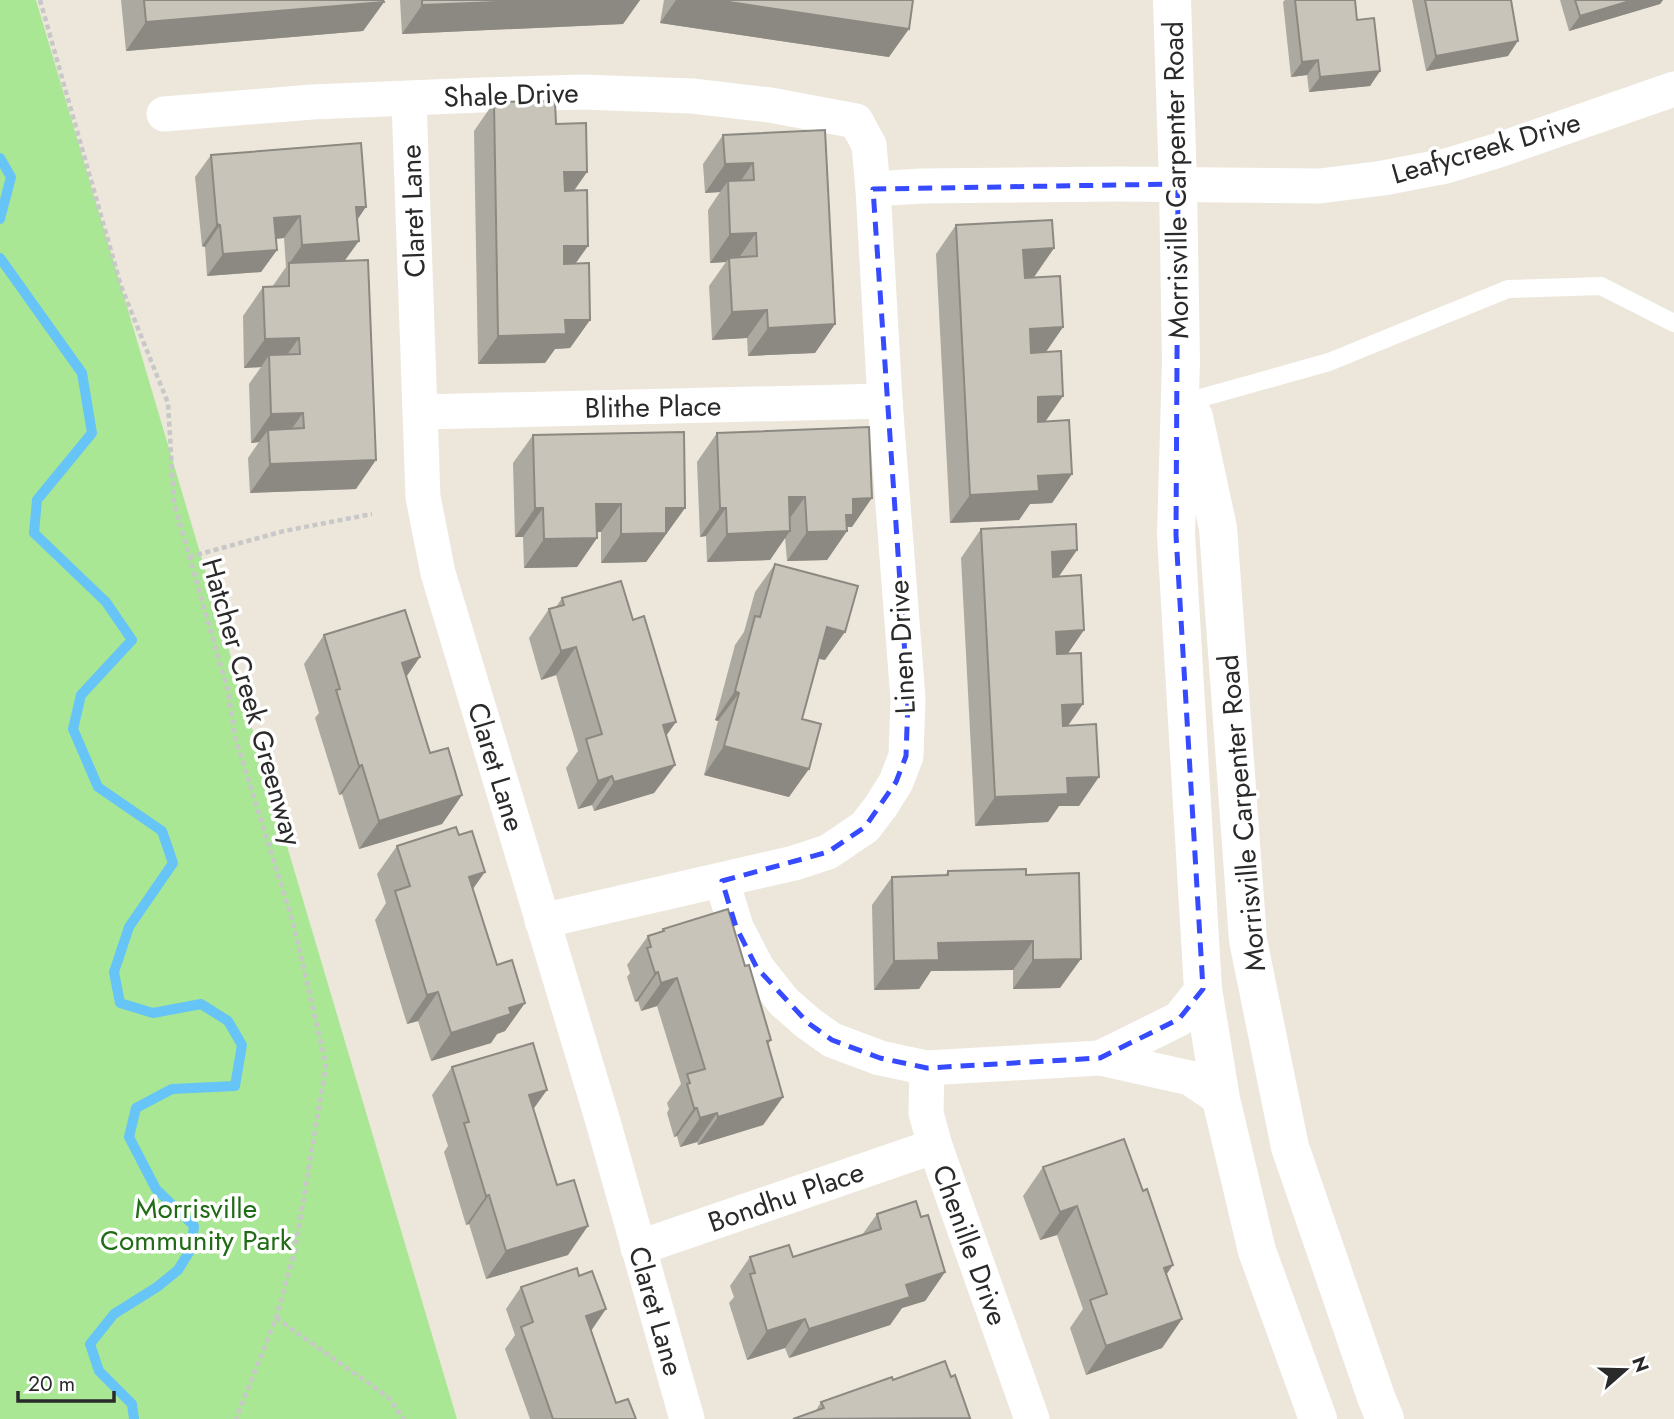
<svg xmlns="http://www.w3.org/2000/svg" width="1674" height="1419" font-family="Jost,sans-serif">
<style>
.green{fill:#a9e794}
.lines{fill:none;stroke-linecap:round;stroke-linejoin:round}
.stream{stroke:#67c4f6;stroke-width:10}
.path{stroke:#c8c8c8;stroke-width:4.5;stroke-dasharray:5 3.5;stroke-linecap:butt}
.lane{stroke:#fff;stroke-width:18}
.street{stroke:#fff;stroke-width:35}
.secondary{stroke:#fff;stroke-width:38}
.wall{fill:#aca9a0}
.shaded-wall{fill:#8c8982}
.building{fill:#c8c4ba;stroke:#8c8982;stroke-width:2}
.marked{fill:none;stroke:#364aff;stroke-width:5;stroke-dasharray:14 9;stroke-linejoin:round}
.labels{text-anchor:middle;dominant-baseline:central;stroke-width:7;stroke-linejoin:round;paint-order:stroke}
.street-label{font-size:28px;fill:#2a2a2a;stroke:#fff}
.park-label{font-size:28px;fill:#206b15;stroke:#fff}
</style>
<rect width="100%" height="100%" fill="#ede7db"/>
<polygon class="green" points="0,0 36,0 457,1419 0,1419"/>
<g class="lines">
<g class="stream">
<polyline points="0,158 11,177 0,219"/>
<polyline points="0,258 82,373 92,433 37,500 34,533 106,602 132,640 81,695 73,729 98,787 162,831 173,863 129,927 114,972 120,1003 153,1013 201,1004 228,1021 242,1045 235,1086 172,1089 136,1108 129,1137 156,1189 194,1226 191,1249 178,1270 157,1287 114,1314 90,1344 99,1371 132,1404 134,1419"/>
</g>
<g class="path">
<polyline points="40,0 121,286 168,403 174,503 228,691 235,737 293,922 326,1065 295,1250 276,1318 236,1419"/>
<polyline points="189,557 284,531 372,514"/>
<polyline points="276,1318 388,1397 404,1419"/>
</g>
<polyline class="lane" points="1190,401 1329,362 1508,289 1601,286 1674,323"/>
<g class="street">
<polyline points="409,99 423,497 438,573 602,1118 687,1419"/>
<polyline points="164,114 312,102 481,95 582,92 692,96 770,105 856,121 869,145 873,189 885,401 908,699 906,756 896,782 881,806 865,827 828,852 794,863 542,921"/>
<polyline points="873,189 922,186 1119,184 1320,186 1383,178 1446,166 1496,151 1674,89"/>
<polyline points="420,412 885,401"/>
<polyline points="722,881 736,927 757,968 784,1002 808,1023 832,1040 880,1058 927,1068 1100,1058 1190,1078 1221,1099"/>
<polyline points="1100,1058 1179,1019 1203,989"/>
<polyline points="927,1068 926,1113 935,1146 1032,1419"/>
<polyline points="638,1248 935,1146"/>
</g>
<g class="secondary">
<polyline points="1172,0 1178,184 1181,361 1176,535 1203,989 1221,1099 1257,1251 1318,1419"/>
<polyline points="1194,417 1218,528 1248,940 1290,1147 1376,1397 1385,1419"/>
</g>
</g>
<g class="wall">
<polygon points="121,0 383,0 384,2 363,31 126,51"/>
<polygon points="400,0 640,0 623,24 402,34"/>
<polygon points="664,0 913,0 889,57 660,23"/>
<polygon points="1285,0 1355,0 1357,20 1380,71 1370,86 1309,92 1307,75 1291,77 1283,2"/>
<polygon points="1412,0 1511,0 1508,56 1426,71"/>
<polygon points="1560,0 1663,0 1660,4 1569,31"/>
<polygon points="494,102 556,124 587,172 574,191 576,264 590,320 570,348 555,349 545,363 478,364 474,131"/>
<polygon points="825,130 835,324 815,353 748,356 747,338 712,340 709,286 726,262 710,263 708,210 720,192 705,193 703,164 723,135"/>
<polygon points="211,155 357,219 345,261 356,489 250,493 248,458 259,442 251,443 249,384 261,367 244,368 243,316 263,287 272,287 286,267 284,238 276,239 277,250 261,272 207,276 205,247 202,246 195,177"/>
<polygon points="956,225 1054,248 1034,277 1025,277 1063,327 1046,352 1063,396 1045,421 1072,474 1052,503 1030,504 1019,520 950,523 936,254"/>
<polygon points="717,433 852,527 847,527 847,531 827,560 787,561 785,537 770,560 707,562 706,536 700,537 697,462"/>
<polygon points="533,435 685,508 646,562 601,563 601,532 596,532 597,538 577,567 524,568 523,537 515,537 513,463"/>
<polygon points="981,529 1077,550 1059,576 1084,630 1068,653 1068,726 1079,806 1059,806 1048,822 975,826 961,558"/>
<polygon points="775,564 825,660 819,659 802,719 789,797 704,775 718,721 715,720 735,645 744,632 755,592"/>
<polygon points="562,598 666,736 675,765 654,793 594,811 592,805 578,809 566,768 578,751 556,675 541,680 529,638 549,609 556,607"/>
<polygon points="324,635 406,676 430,753 462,795 442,824 359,849 342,794 339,795 315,718 319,713 304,664"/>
<polygon points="397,846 473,889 497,965 525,1003 505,1031 497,1034 491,1043 431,1061 418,1021 407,1024 375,920 386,903 377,874"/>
<polygon points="948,871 1026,875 1060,988 1013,989 1013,970 931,971 919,989 874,990 872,905 892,877 945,875"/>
<polygon points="663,929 745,966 771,1040 768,1045 783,1097 763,1125 698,1145 697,1142 680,1147 677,1136 674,1137 667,1113 669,1109 667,1103 681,1084 657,1006 641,1011 638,1001 635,1002 627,977 630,973 627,965 648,936 660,933"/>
<polygon points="452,1067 534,1109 568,1255 486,1279 469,1224 466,1225 444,1152 448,1146 432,1095"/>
<polygon points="1043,1167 1167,1274 1182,1319 1162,1348 1086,1375 1070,1328 1083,1309 1057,1235 1040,1240 1023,1196"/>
<polygon points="877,1214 921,1217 945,1272 925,1301 902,1308 890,1325 789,1358 785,1348 747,1360 729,1303 734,1297 730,1286 750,1257 793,1257 862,1235"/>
<polygon points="521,1287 591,1330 616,1403 636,1419 530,1419 505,1349 515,1335 506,1309"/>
<polygon points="951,1377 815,1412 821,1402 893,1380"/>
</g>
<g class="shaded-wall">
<polygon points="544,0 640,0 623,24 402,34 422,5"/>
<polygon points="676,0 716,0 909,29 889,57 660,23"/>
<polygon points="1633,0 1663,0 1660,4 1569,31 1580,16"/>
<polygon points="384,2 363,31 126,51 146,22"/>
<polygon points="1518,41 1508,56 1426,71 1436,56"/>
<polygon points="1318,60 1307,75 1291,77 1302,62"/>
<polygon points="1380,71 1370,86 1309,92 1320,77"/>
<polygon points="753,163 733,192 728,181 720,192 705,193 725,164"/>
<polygon points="564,172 587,172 567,200 544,201"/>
<polygon points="356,207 366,207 351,229"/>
<polygon points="300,216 284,238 259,240 274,218"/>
<polygon points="217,224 220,225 205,247 202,246"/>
<polygon points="756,233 736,262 729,258 726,262 710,263 730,234"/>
<polygon points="359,241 343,263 289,264 302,245"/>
<polygon points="564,246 588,246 568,274 543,275"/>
<polygon points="1054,248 1034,277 1003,278 1023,250"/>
<polygon points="277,250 261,272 207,276 223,254"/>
<polygon points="767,310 747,338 712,340 732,312"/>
<polygon points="565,320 590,320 570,348 555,349 545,363 478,364 498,336"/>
<polygon points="835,324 815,353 748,356 768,328"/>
<polygon points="1063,327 1043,356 1010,358 1030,329"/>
<polygon points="299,338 279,366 269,355 261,367 244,368 265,339"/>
<polygon points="1063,396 1043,425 1018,426 1038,397"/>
<polygon points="303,413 283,441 268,430 259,442 251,443 271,414"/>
<polygon points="376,460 356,489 250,493 270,464"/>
<polygon points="1072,474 1052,503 1030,504 1019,520 950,523 970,495 1038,476"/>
<polygon points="789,497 805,497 785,525"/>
<polygon points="872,498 852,527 845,527 847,531 827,560 787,561 807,532 853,499"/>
<polygon points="596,504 621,504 601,532 576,533"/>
<polygon points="535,508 543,508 523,537 515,537"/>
<polygon points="666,508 685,508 646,562 601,563 621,534"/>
<polygon points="720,508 726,508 706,536 700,537"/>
<polygon points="790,531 770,560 707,562 727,534"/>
<polygon points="597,538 577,567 524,568 544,539"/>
<polygon points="1077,550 1057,579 1032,580 1052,552"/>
<polygon points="827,627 845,632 825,660 807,656"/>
<polygon points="1084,630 1064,659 1036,661 1056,632"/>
<polygon points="576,647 556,675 541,680 561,651"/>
<polygon points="420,657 400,686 402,663"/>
<polygon points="735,691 739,693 718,721 715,720"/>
<polygon points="1083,704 1063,733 1062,705"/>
<polygon points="676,722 656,750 663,725"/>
<polygon points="724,746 809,769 789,797 704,775"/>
<polygon points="362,765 342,794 339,795 359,766"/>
<polygon points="675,765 654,793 594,811 614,782"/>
<polygon points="612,776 592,805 578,809 598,781"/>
<polygon points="1099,777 1079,806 1059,806 1048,822 975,826 995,797 1067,778"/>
<polygon points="462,795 442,824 359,849 379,821"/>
<polygon points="485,872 465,900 469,877"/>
<polygon points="1033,941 1013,970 931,971 919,989 874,990 894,961 938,943"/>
<polygon points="1081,959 1060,988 1013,989 1033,960"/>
<polygon points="658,972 638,1001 635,1002 655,973"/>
<polygon points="677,978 657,1006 641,1011 661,983"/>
<polygon points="438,992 418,1021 407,1024 427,995"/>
<polygon points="525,1003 505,1031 497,1034 491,1043 431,1061 451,1033 509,1008"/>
<polygon points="547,1090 527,1118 529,1095"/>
<polygon points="783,1097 763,1125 698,1145 718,1117"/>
<polygon points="694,1108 697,1108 677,1136 674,1137"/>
<polygon points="717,1113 697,1142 680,1147 700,1118"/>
<polygon points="489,1195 469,1224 466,1225 486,1196"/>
<polygon points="1077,1206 1057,1235 1040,1240 1060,1212"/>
<polygon points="588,1226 568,1255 486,1279 506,1251"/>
<polygon points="1173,1265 1153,1294 1164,1268"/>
<polygon points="945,1272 925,1301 902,1308 890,1325 789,1358 809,1329 906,1285"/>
<polygon points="606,1309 591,1331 586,1316"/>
<polygon points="805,1319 785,1348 747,1360 767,1331"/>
<polygon points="1182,1319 1162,1348 1086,1375 1106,1346"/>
</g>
<g class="building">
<polygon points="144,0 383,0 384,2 146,22"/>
<polygon points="422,0 544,0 422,5"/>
<polygon points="716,0 913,0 909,29"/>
<polygon points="1295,0 1355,0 1357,20 1374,18 1380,71 1320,77 1318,60 1302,62"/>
<polygon points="1425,0 1511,0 1518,41 1436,56"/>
<polygon points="1575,0 1633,0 1580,16"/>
<polygon points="555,101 556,124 586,123 587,172 564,172 565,191 587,190 588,246 564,246 564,264 589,263 590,320 565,320 566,334 498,336 494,102"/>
<polygon points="825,130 835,324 768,328 767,310 732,312 729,258 757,256 756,233 730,234 728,181 754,180 753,163 725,164 723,135"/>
<polygon points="361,143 366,207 356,207 359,241 302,245 300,216 274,218 277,250 223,254 220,225 217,224 211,155"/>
<polygon points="1052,220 1054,248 1023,250 1025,278 1060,276 1063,327 1030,329 1031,353 1061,351 1063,396 1038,397 1038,422 1069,420 1072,474 1038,476 1039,491 970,495 956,225"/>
<polygon points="368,260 376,460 270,464 268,430 304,428 303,413 271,414 269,355 300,354 299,338 265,339 263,287 289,286 289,263"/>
<polygon points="869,427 872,498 853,499 853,515 846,515 847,531 807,532 805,497 789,497 790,531 727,534 726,508 720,508 717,433"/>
<polygon points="684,432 685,508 666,508 666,533 621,534 621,504 596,504 597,538 544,539 543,508 535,508 533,435"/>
<polygon points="1076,524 1077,550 1052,552 1053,577 1081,575 1084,630 1056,632 1057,654 1081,653 1083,704 1062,705 1063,726 1096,724 1099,777 1067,778 1068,794 995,797 981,529"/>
<polygon points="775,564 858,586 845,632 827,627 802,719 821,724 809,769 724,746 739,693 735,691 755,616 760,617"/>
<polygon points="621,581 633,620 644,616 676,722 663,725 675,765 614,782 612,776 598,781 586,739 602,734 576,647 561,651 549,609 564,605 562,598"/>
<polygon points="405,610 420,657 402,663 430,753 448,748 462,795 379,821 362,765 359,766 336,690 340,689 324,635"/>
<polygon points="456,827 459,835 472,831 485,872 469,877 497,965 512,960 525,1003 509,1008 511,1014 451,1033 438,992 427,995 395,891 410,886 397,846"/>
<polygon points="1026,869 1026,875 1079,873 1081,959 1033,960 1033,941 938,943 939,960 894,961 892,877 948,875 948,871"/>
<polygon points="728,909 745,966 749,965 771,1040 767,1041 783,1097 718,1117 717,1113 700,1118 697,1108 694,1108 687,1084 690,1083 687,1074 705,1069 677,978 661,983 658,972 655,973 647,948 651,947 648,936 664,931 663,929"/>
<polygon points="533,1043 547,1090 529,1095 557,1185 574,1180 588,1226 506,1251 489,1195 486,1196 464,1123 469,1122 452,1067"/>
<polygon points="1124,1139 1143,1191 1147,1189 1173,1265 1164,1268 1182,1319 1106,1346 1090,1300 1107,1294 1077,1206 1060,1212 1043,1167"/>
<polygon points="916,1201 921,1217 928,1215 945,1272 906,1285 910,1297 809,1329 805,1319 767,1331 750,1274 755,1273 750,1257 789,1245 793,1257 881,1229 877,1214"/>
<polygon points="577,1268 579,1276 592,1271 606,1309 586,1316 616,1403 628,1399 636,1419 553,1419 521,1327 533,1322 521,1287"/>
<polygon points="945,1361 951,1377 955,1375 970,1418 793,1419 824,1408 821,1402 892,1377 893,1380"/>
</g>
<path class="marked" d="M1178,184L1176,535L1203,989L1179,1019L1100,1058L927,1068L880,1058L832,1040L808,1023L757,968L736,927L722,881L828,852L865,827L896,782L906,756L908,699L873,189Z"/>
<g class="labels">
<g class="street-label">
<text transform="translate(511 95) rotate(-2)">Shale Drive</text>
<text transform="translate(1486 148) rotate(-16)">Leafycreek Drive</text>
<text transform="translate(1176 180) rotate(-91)">Morrisville Carpenter Road</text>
<text transform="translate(413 211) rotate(-92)">Claret Lane</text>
<text transform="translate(653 407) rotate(-1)">Blithe Place</text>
<text transform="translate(902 647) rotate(-93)">Linen Drive</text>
<text transform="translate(252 702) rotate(74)">Hatcher Creek Greenway</text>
<text transform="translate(496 767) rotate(73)">Claret Lane</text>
<text transform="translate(1242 813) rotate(-95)">Morrisville Carpenter Road</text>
<text transform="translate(786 1197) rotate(-19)">Bondhu Place</text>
<text transform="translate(970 1245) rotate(70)">Chenille Drive</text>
<text transform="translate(656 1311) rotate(74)">Claret Lane</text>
</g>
<g class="park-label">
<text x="196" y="1208">Morrisville<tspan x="196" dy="32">Community Park</tspan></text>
</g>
</g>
<g transform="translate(1625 1370) rotate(70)" stroke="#ffffff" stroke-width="5" paint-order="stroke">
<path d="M0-5L12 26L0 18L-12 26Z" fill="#2a2a2a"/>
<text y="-10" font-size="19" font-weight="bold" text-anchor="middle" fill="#2a2a2a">N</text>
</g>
<path d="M18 1391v10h96v-10" fill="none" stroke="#2a2a2a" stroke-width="3.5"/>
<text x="28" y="1391" font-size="21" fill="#2a2a2a" stroke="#ffffff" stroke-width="5" paint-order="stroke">20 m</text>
</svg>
